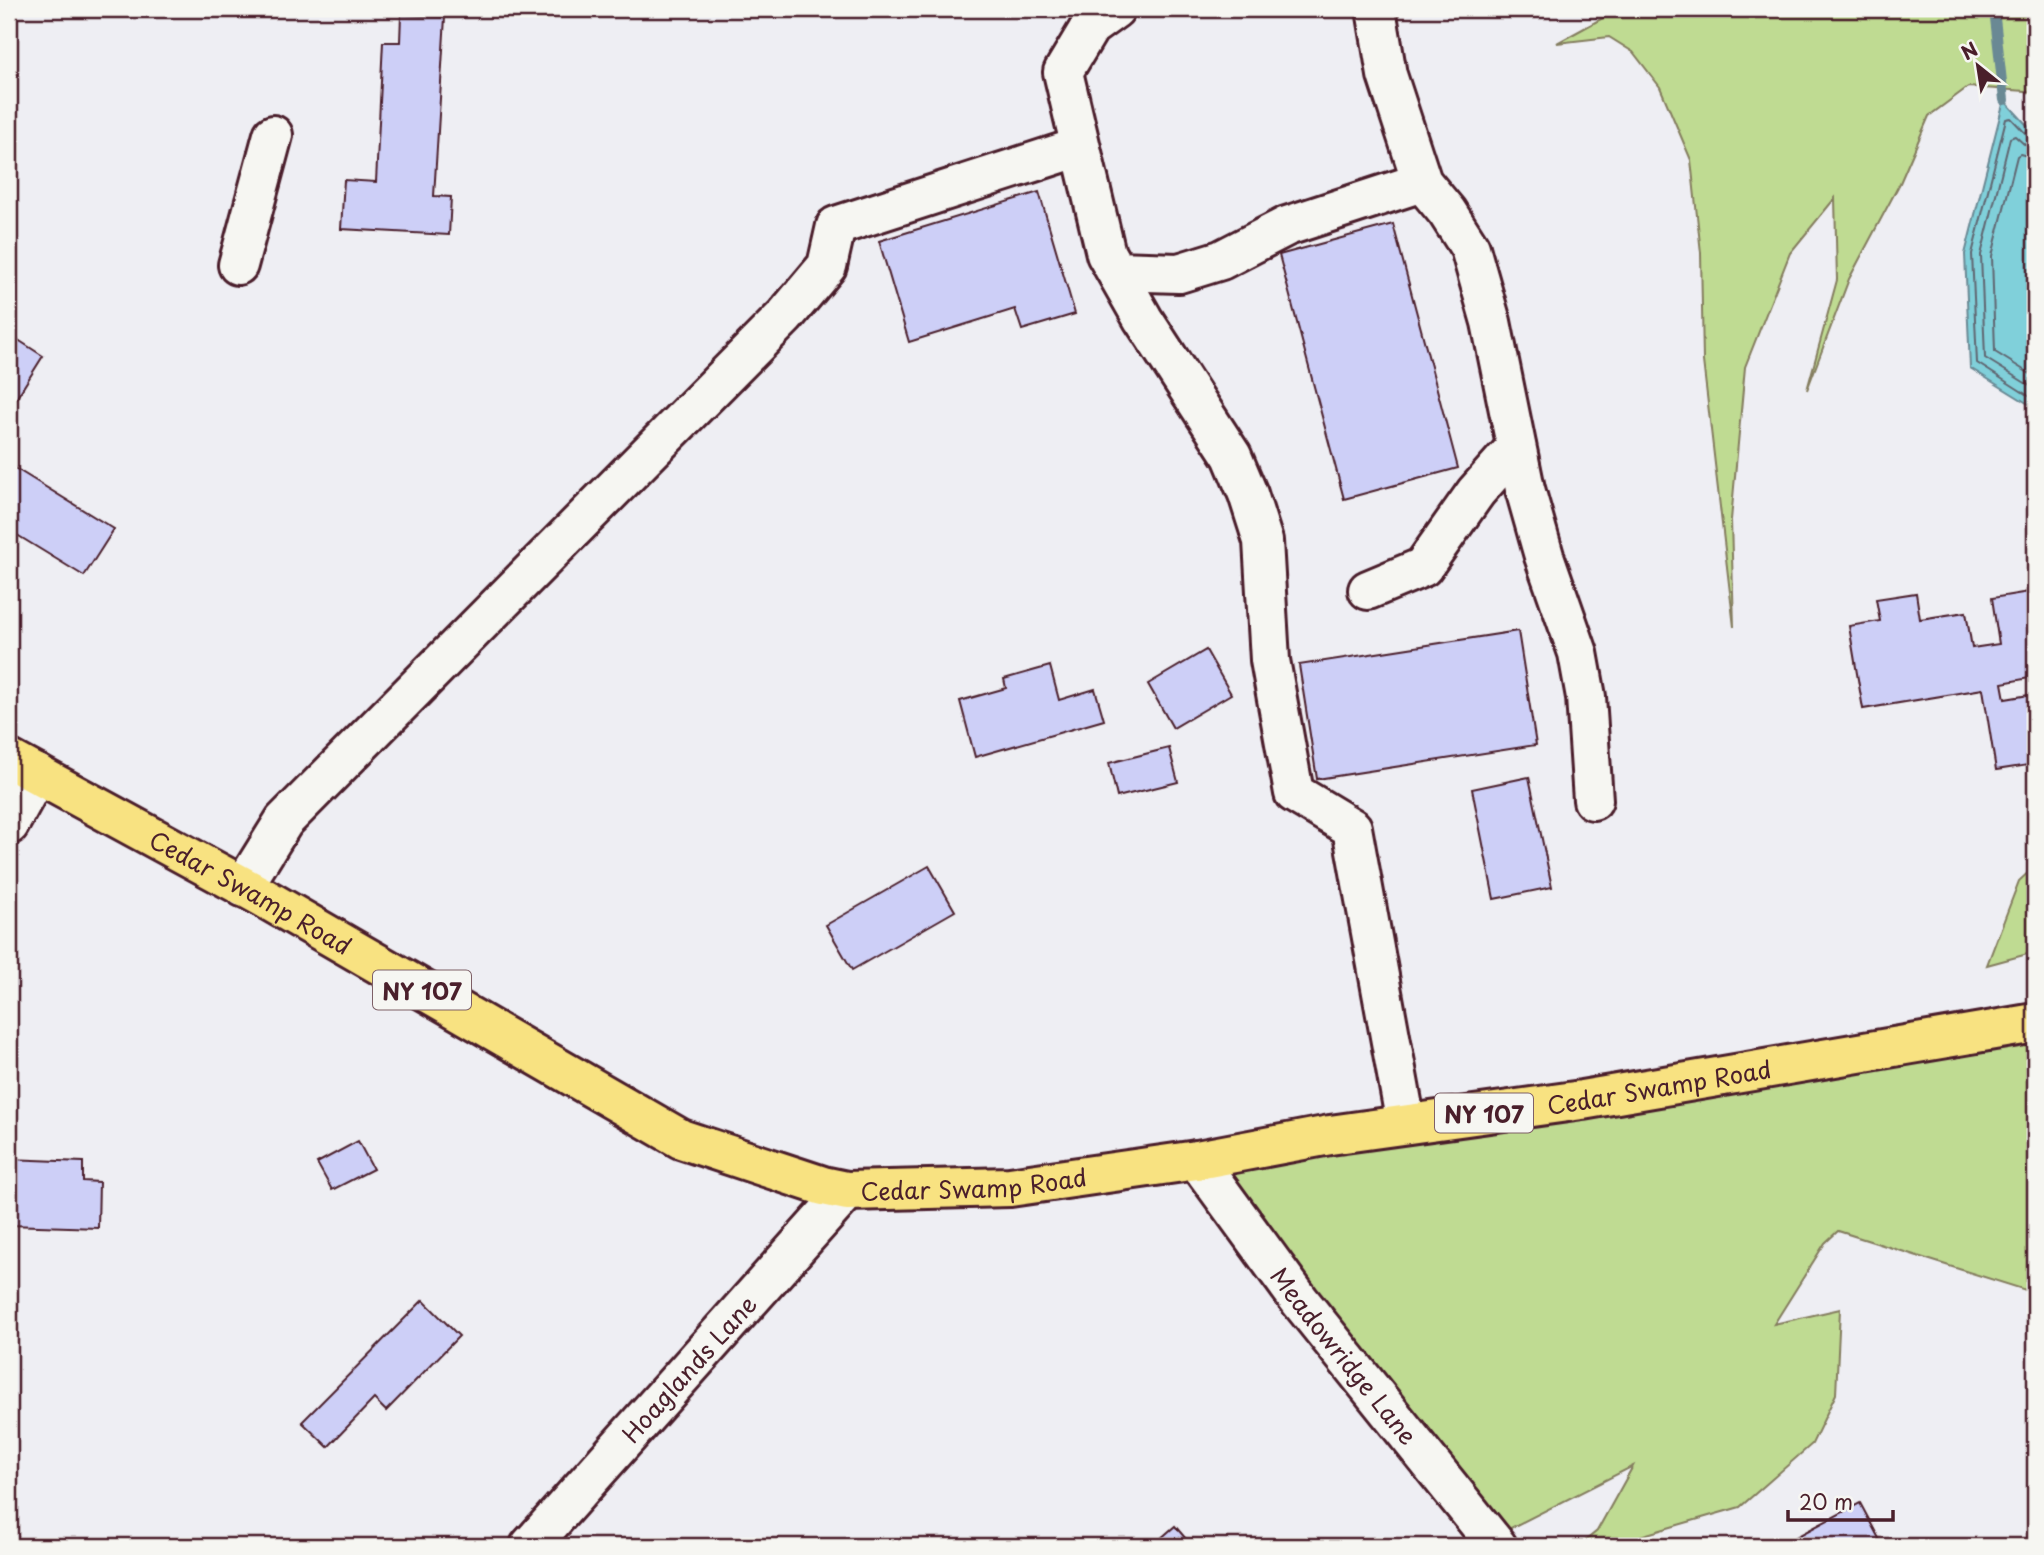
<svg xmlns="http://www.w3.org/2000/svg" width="2044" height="1555" font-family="'Playpen Sans',sans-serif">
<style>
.green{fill:#bfdb92;stroke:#847d5e;stroke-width:2}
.water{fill:#80d0da;stroke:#6a8994;stroke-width:2}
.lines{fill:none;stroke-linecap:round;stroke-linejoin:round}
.shore{stroke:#606671;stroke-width:2}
.stream{stroke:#6a8994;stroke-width:10}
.building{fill:#cdcff7;stroke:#4a1f2b;stroke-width:2}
.minor-casing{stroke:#4a1f2b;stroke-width:44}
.major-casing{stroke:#4a1f2b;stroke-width:44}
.minor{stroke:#f6f6f2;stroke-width:38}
.major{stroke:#f8e281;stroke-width:38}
.labels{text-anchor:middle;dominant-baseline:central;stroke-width:7;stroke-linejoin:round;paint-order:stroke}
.shield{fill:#f6f6f2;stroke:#7e6067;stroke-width:2}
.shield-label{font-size:23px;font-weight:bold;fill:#4a1f2b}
.street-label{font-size:24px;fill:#4a1f2b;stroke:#f6f6f2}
</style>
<rect width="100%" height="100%" fill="#eeeef3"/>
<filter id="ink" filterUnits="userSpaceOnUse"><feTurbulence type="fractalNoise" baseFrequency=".0143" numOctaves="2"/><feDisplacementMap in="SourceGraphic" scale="14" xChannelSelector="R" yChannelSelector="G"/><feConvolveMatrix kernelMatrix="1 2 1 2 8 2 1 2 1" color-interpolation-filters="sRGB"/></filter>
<g filter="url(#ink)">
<g class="green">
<polygon points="1627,9 2035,9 2035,96 2026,91 1968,87 1929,116 1900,183 1849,279 1807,390 1837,280 1835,198 1790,253 1745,367 1731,520 1734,627 1703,361 1701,253 1691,160 1660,87 1633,52 1609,37 1557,43 1610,14"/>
<polygon points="2035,866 2035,952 1987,965 2019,881"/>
<polygon points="2035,1024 2035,1293 1838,1231 1825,1243 1774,1324 1840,1309 1836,1394 1812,1444 1740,1507 1640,1536 1641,1546 1579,1546 1597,1531 1633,1466 1491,1538 1197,1160"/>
</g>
<polygon class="water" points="2004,100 2035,134 2035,408 1970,368 1965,254"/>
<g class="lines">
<g class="shore">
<polyline points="2035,138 2028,136 2011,118 2006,119 1972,254 1977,363 2035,400"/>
<polyline points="2035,147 2025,145 2015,136 2010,138 1981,255 1985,358 2035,389"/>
<polyline points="2035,158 2020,154 2017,156 1992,256 1995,352 2035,377"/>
</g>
<polyline class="stream" points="1994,9 2004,100"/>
</g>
<g class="building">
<polygon points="401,15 445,17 434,196 451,197 449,235 341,229 344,180 376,182 383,42 400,42"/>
<polygon points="1039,192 1075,314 1022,330 1015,309 909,342 879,241"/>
<polygon points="1393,224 1458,468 1344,499 1279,255"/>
<polygon points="9,334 43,356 9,410"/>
<polygon points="10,465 114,529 84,576 9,530"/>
<polygon points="2035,591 2035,677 2002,683 2005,699 2035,694 2035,764 1996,770 1983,689 1863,709 1849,626 1880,621 1876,599 1916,593 1920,619 1966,612 1972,648 1999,644 1992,598"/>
<polygon points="1518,631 1536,745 1317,779 1299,665"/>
<polygon points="1206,650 1231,694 1173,728 1148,684"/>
<polygon points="1050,666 1059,700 1095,689 1104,720 975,757 960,701 1006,688 1004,679"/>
<polygon points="1169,748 1178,782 1117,797 1109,763"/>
<polygon points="1529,777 1552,887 1494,899 1472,789"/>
<polygon points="929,866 955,911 852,970 826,925"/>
<polygon points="358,1141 373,1169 332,1190 317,1163"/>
<polygon points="9,1159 83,1162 83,1181 99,1182 98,1228 9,1225"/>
<polygon points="423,1300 459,1336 386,1411 374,1399 328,1447 302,1422"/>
<polygon points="1860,1503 1883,1546 1779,1546"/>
<polygon points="1175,1526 1192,1546 1152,1546"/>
</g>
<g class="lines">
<g class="minor-casing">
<g id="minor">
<polyline points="1115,9 1090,27 1063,72 1106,254 1143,319 1232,456 1248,494 1263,541 1270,660 1294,793 1352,828 1406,1124"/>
<polyline points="1376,9 1387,75 1422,182 1447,212 1470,248 1491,322 1525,489 1544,556 1578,653 1586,697 1593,800"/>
<polyline points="238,265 273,135"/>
<polyline points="1116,271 1179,273 1221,260 1287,226 1422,182"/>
<polyline points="1368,590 1423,567 1476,492 1516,447"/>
<polyline points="9,825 37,774"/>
<polyline points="243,887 284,821 785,316 827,266 836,226 1080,147"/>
<path id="s1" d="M1197,1160L1300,1301L1497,1546"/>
<path id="s2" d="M530,1546L847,1191"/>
</g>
</g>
<g class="major-casing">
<g id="major">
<path id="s3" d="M9,759L259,895L681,1139L823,1186L847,1191L1010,1187L1197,1160L1330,1135L1582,1100L2035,1023"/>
</g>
</g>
<use href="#minor" class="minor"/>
<use href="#major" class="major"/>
</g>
</g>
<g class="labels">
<g class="shield">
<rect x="373" y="970.5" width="98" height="39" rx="5"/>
<rect x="1435" y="1093.5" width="98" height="39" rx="5"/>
</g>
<g class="shield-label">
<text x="422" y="990">NY 107</text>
<text x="1484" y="1113">NY 107</text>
</g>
<g class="street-label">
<text stroke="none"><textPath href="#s3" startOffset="276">Cedar Swamp Road</textPath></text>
<text stroke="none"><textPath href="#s3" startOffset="1766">Cedar Swamp Road</textPath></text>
<text stroke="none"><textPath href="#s3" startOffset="1073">Cedar Swamp Road</textPath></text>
<text stroke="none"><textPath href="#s1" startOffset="245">Meadowridge Lane</textPath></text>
<text stroke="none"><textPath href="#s2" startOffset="238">Hoaglands Lane</textPath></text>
</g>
</g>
<rect width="2044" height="1555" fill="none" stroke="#f6f6f2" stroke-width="35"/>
<rect x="18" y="18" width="2009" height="1520" fill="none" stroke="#4a1f2b" stroke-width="2.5" filter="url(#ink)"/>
<g transform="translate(1978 66) rotate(330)" stroke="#f6f6f2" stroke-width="5" paint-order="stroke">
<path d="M0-5L12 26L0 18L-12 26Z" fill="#4a1f2b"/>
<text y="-10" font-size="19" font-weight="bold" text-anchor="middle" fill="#4a1f2b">N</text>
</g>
<path d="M1788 1510v10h105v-10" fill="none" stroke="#4a1f2b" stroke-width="3.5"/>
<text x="1799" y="1510" font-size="21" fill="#4a1f2b" stroke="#f6f6f2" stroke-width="5" paint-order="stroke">20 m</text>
</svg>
